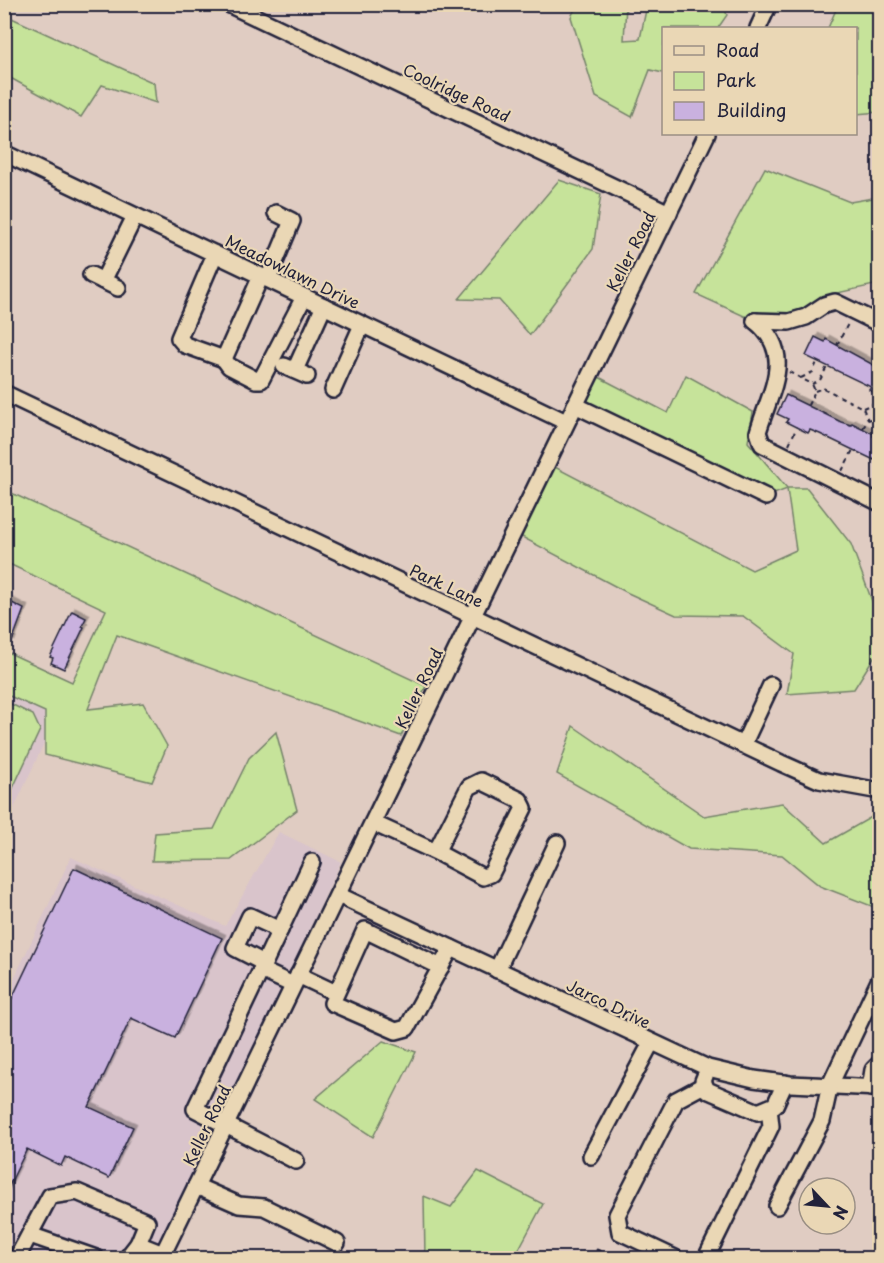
<svg xmlns="http://www.w3.org/2000/svg" width="884" height="1263" font-family="'Playpen Sans',sans-serif">
<style>
.built{fill:#d9c4cb}
.green{fill:#c6e39a;stroke:#74826a;stroke-width:1.5}
.building{fill:#c9b1df;stroke:#22223b;stroke-width:1.5;filter:url(#shadow)}
.lines{fill:none;stroke-linecap:round;stroke-linejoin:round}
.minor-casing{stroke:#22223b;stroke-width:20}
.path{stroke:#22223b;stroke-width:2;stroke-dasharray:4.5 4.5;stroke-linecap:butt}
.minor{stroke:#ead7b5;stroke-width:15}
.rail{stroke:#22223b;stroke-width:3}
.labels{text-anchor:middle;dominant-baseline:central;stroke-width:4.5;stroke-linejoin:round;paint-order:stroke}
.street-label{font-size:16px;fill:#22223b;stroke:#ead7b5}
</style>
<defs>
<filter id="shadow"><feDropShadow dx="3.5" dy="-3.5" stdDeviation="0" flood-color="#0004"/></filter>
</defs>
<rect width="100%" height="100%" fill="#e0ccc2"/>
<filter id="ink" filterUnits="userSpaceOnUse"><feTurbulence type="fractalNoise" baseFrequency=".0167" numOctaves="2"/><feDisplacementMap in="SourceGraphic" scale="12" xChannelSelector="R" yChannelSelector="G"/><feConvolveMatrix kernelMatrix="1 2 1 2 8 2 1 2 1" color-interpolation-filters="sRGB"/></filter>
<g filter="url(#ink)">
<g class="built">
<polygon points="5,651 72,682 5,828"/>
<polygon points="279,832 341,862 155,1258 5,1258 5,998 71,857 225,926"/>
</g>
<g class="green">
<polygon points="577,5 626,5 624,40 640,39 647,5 723,5 727,15 718,28 664,28 663,73 650,70 632,117 596,97 571,17"/>
<polygon points="838,5 879,5 879,112 856,114 856,28 828,28"/>
<polygon points="5,15 154,83 156,103 102,85 81,117 5,75"/>
<polygon points="765,168 850,202 879,197 879,284 823,296 824,305 816,312 755,321 696,294"/>
<polygon points="559,180 601,194 593,249 530,335 499,300 459,299"/>
<polygon points="591,373 668,413 686,375 753,412 748,442 787,488 807,488 851,544 879,620 879,659 874,657 854,689 787,694 794,654 743,616 676,615 628,593 520,536 553,466 752,570 796,550 787,489 766,497 575,405"/>
<polygon points="5,490 426,686 401,736 117,635 88,709 143,703 167,746 152,782 45,755 45,712 5,694 5,651 72,682 106,610 5,562"/>
<polygon points="5,701 33,715 40,730 5,805"/>
<polygon points="573,726 704,816 782,803 826,843 875,815 879,909 820,886 782,855 689,849 557,774"/>
<polygon points="276,732 297,810 231,860 152,861 155,833 214,829 249,758"/>
<polygon points="383,1041 416,1052 373,1137 315,1099"/>
<polygon points="478,1171 543,1204 514,1258 425,1258 424,1196 451,1207"/>
</g>
<g class="building">
<polygon points="815,337 825,342 826,339 879,368 879,395 869,390 871,387 806,356"/>
<polygon points="786,395 841,422 851,425 852,423 874,434 873,436 879,440 879,449 874,460 820,434 810,430 808,433 786,422 788,419 777,414"/>
<polygon points="10,602 24,609 11,644 4,641 4,613"/>
<polygon points="72,611 86,618 82,626 84,627 64,669 51,663 53,658 50,657"/>
<polygon points="74,868 222,938 175,1038 131,1018 89,1107 133,1127 109,1178 65,1157 61,1166 27,1149 4,1196 4,1015"/>
</g>
<g class="lines">
<g class="minor-casing">
<g id="minor">
<polyline points="228,4 669,213"/>
<polyline points="758,28 769,4"/>
<polyline points="4,153 566,422"/>
<polyline points="215,254 179,338 185,345 224,359"/>
<polyline points="91,275 118,288"/>
<polyline points="261,276 224,359 229,366 256,380 261,380 304,297"/>
<polyline points="268,279 292,221 276,213"/>
<polyline points="103,281 135,216"/>
<path d="M755,321C796,354 770,391 758,432L762,444L880,503"/>
<polyline points="755,321 789,322 806,317 824,305 835,302 880,324"/>
<polyline points="284,366 307,376"/>
<polyline points="295,370 324,306"/>
<polyline points="333,390 362,325"/>
<polyline points="4,393 781,763 819,780 880,791"/>
<polyline points="575,405 766,497"/>
<polyline points="743,745 771,685"/>
<polyline points="373,823 436,852 469,787 481,781 520,800 524,808 491,874 483,877 436,852"/>
<polyline points="338,895 708,1068 754,1079 790,1084 880,1088"/>
<polyline points="264,963 235,948 250,916 280,930"/>
<polyline points="441,967 365,930 332,1003 396,1031 407,1028 451,948"/>
<polyline points="261,970 312,862"/>
<polyline points="497,970 557,843"/>
<polyline points="298,975 336,993"/>
<polyline points="293,985 261,970 195,1109 296,1161"/>
<polyline points="705,1076 703,1081 707,1090 758,1112 775,1105 785,1083"/>
<polyline points="870,1088 873,1070 880,1063"/>
<polyline points="591,1156 651,1043"/>
<polyline points="196,1186 239,1205 264,1207 337,1243"/>
<polyline points="777,1206 822,1121 830,1085 880,979"/>
<polyline points="30,1235 96,1258"/>
<polyline points="17,1258 50,1196 77,1192 147,1222 138,1244 163,1254"/>
<polyline points="127,1258 138,1244"/>
<polyline points="161,1258 707,134"/>
<polyline points="675,1258 620,1232 617,1215 676,1100 704,1085"/>
<polyline points="706,1258 771,1126 769,1108"/>
</g>
</g>
<g class="path">
<polyline points="837,345 849,322"/>
<polyline points="789,372 812,384 815,391 808,405"/>
<polyline points="801,378 813,372 817,362"/>
<polyline points="812,384 820,380 827,367"/>
<polyline points="815,391 823,388 863,408 868,420"/>
<polyline points="875,403 879,415"/>
<polyline points="863,408 875,403 880,395"/>
<polyline points="863,428 868,420 880,416"/>
<polyline points="789,444 797,427"/>
<polyline points="842,471 853,450"/>
</g>
<use href="#minor" class="minor"/>
<polyline class="rail" points="597,1250 615,1258"/>
</g>
</g>
<g class="labels">
<g class="street-label">
<text transform="translate(457 92) rotate(25)">Coolridge Road</text>
<text transform="translate(630 251) rotate(-63)">Keller Road</text>
<text transform="translate(293 271) rotate(26)">Meadowlawn Drive</text>
<text transform="translate(447 585) rotate(25)">Park Lane</text>
<text transform="translate(418 688) rotate(-64)">Keller Road</text>
<text transform="translate(609 1003) rotate(26)">Jarco Drive</text>
<text transform="translate(206 1125) rotate(-64)">Keller Road</text>
</g>
</g>
<rect width="884" height="1263" fill="none" stroke="#ead7b5" stroke-width="24"/>
<rect x="12" y="12" width="860" height="1239" fill="none" stroke="#22223b" stroke-width="2" filter="url(#ink)"/>
<rect x="662" y="27" width="195" height="108" fill="#ead7b5" stroke="#9a8f84" stroke-width="1.5"/>
<rect x="674" y="46" width="30" height="9" fill="#ead7b5" stroke="#9a8f84" stroke-width="1.5"/>
<text x="716" y="57" font-size="18" fill="#22223b">Road</text>
<rect x="674" y="72" width="30" height="18" fill="#c6e39a" stroke="#9a8f84" stroke-width="1.5"/>
<text x="716" y="87" font-size="18" fill="#22223b">Park</text>
<rect x="674" y="102" width="30" height="18" fill="#c9b1df" stroke="#9a8f84" stroke-width="1.5"/>
<text x="716" y="117" font-size="18" fill="#22223b">Building</text>
<g transform="translate(827 1206) rotate(116)"><circle r="28" fill="#ead7b5" stroke="#9a8f84" stroke-width="1.5"/>
<path d="M0-4.5L10 22L0 15L-10 22Z" fill="#22223b"/>
<text y="-9" font-size="16" font-weight="bold" text-anchor="middle" fill="#22223b">N</text>
</g>
</svg>
